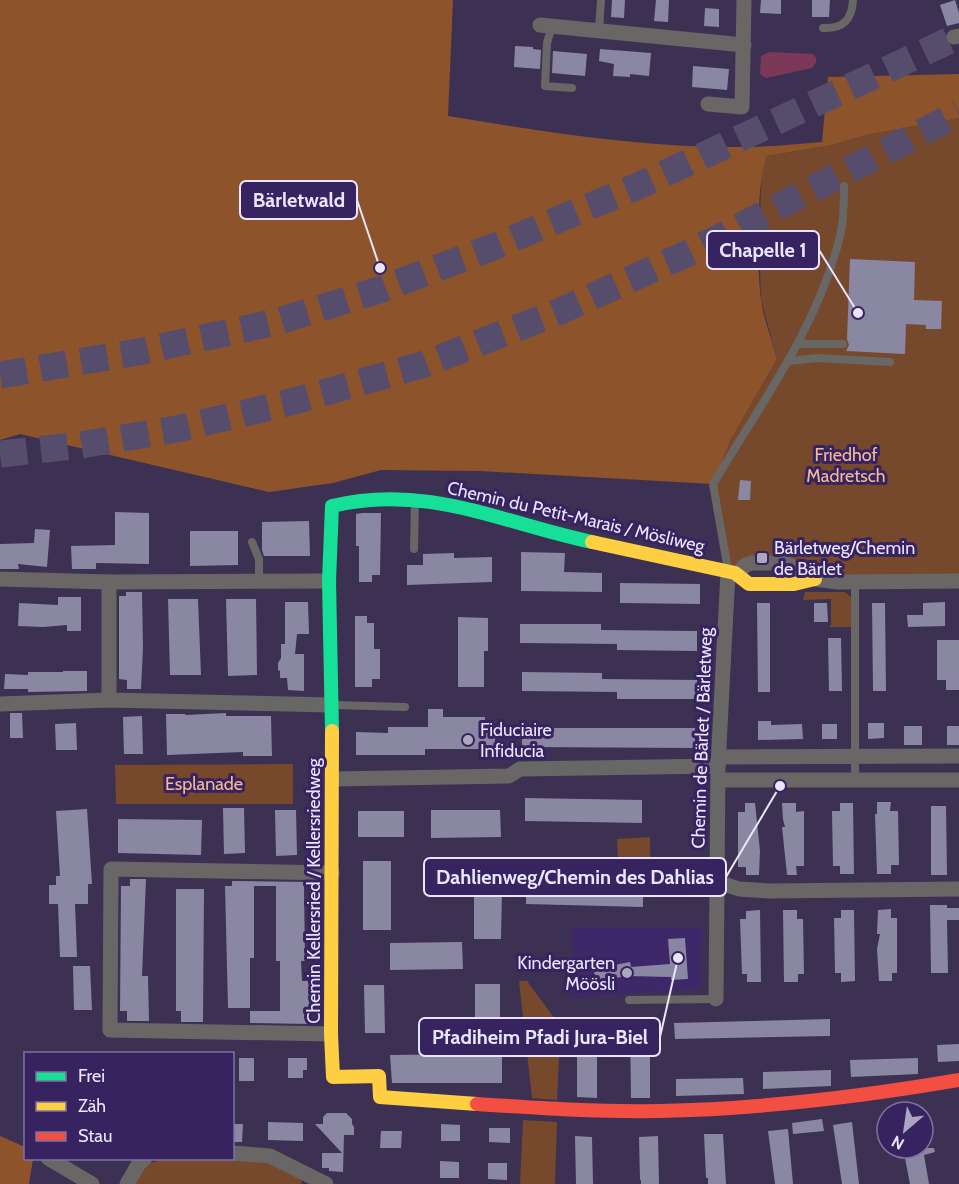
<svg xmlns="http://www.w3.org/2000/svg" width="959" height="1184" font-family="Cabin,sans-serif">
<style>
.built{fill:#3f2869}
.green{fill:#76482c}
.forest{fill:#8d542c}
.water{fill:#7c3858}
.building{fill:#8a87a2}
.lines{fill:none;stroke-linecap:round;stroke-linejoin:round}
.highway-tunnel{stroke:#564c6c;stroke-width:27;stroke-dasharray:27 14;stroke-linecap:butt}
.lane{stroke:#686766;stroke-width:8}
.street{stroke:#686766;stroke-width:15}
.fast{stroke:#16e098;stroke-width:14}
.slow{stroke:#ffcf43;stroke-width:14}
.jam{stroke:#f24e42;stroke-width:14}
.poi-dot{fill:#aca6c1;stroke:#382361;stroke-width:2}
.labels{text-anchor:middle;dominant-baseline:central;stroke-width:6;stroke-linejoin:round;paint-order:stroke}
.park-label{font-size:18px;fill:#f3bb95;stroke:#382361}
.street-label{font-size:18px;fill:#e9e5fc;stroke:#382361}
.poi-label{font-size:18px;fill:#e9e5fc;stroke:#382361;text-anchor:start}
.leader{fill:none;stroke:#e9e5fc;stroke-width:2}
.callout-dot{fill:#e9e5fc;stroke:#382361;stroke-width:2}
.callout{fill:#382361;stroke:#e9e5fc;stroke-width:2}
.callout-label{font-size:20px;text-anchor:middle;font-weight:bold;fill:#e9e5fc}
</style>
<rect width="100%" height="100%" fill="#3c3153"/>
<polygon class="built" points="572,927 702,928 701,988 573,998"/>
<g class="green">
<polygon points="959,118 959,581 838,582 786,563 728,572 713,484 730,441 777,359 761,300 759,235 762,167 767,156 832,145 866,135"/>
<polygon points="805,592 845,592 851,597 851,627 829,627 831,625 831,599 803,600"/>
<polygon points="293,764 293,804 116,804 115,765"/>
<polygon points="650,837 651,883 619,882 617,839"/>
<polygon points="519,981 527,981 558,1023 560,1035 557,1100 532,1098"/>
<polygon points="523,1120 557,1122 555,1184 520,1184"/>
<polygon points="163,1159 250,1159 269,1162 303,1178 301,1184 134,1184 147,1164"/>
</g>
<g class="forest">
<path d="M0,0H453L448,116C545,132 645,148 744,147C770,147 796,144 822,142L828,77L959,74V118L866,135L832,145L767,156C756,180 757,271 761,300C764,320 772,340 777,359L730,441L713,484L480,471L381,470L333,483L269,492L20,434L0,440Z"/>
<polygon points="0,1136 25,1147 26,1158 33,1159 29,1184 0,1184"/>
</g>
<polygon class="water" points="769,52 813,54 816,58 816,63 812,68 766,78 760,74 761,56"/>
<g class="building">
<polygon points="612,0 625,0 624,18 611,17"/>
<polygon points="656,0 669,0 668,22 654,21"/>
<polygon points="761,0 781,0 781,14 760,13"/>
<polygon points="812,0 830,0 829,17 812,17"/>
<polygon points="955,0 959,13 959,23 947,26 940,5"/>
<polygon points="705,8 719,9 719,27 704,26"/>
<polygon points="515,46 533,47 533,49 541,50 540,69 514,67"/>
<polygon points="600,49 651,53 649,76 630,74 630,77 613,76 614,64 599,61"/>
<polygon points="553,51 587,54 585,76 552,73"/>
<polygon points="693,66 729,69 727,90 692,87"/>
<polygon points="850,259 915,262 914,300 942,301 941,329 926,329 926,325 906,324 905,354 846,351 849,345 847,339"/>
<polygon points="740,480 751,481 750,500 738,500"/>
<polygon points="115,512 149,513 149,564 96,563 96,569 72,569 71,546 115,545"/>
<polygon points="363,513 381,513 380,575 372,575 372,582 359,582 359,546 356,546 356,514"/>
<polygon points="309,521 310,556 264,556 262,550 262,522"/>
<polygon points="35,529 50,530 47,567 18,564 19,569 0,569 0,544 34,543"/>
<polygon points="190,531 238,531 238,565 190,566"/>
<polygon points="521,552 565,553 564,572 602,573 602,592 521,591"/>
<polygon points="454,553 454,558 492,557 492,582 407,585 407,565 423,565 423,554"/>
<polygon points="620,583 700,584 700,604 620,603"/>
<polygon points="126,592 142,592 143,648 141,689 127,689 127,680 119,679 119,596 126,596"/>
<polygon points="58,597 81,597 81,631 67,631 67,625 43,627 18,626 19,603 58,605"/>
<polygon points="168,599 198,599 201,675 170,675"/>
<polygon points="226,599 256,599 257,675 228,676"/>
<polygon points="285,602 308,602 309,634 297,634 295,654 304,654 304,691 288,690 287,678 280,678 280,671 278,670 278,663 281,658 281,644 285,644"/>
<polygon points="945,602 945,626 908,627 907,615 923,615 923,603"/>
<polygon points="757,603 770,603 770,692 758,692"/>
<polygon points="814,603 827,603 828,622 814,622"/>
<polygon points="872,603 885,603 886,691 873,691"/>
<polygon points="355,616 367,616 367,623 374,623 374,649 380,649 380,679 372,679 372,687 355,687"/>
<polygon points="458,617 488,618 488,651 484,651 484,687 458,687"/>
<polygon points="520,624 601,624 601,630 697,631 697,651 617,650 617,644 520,643"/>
<polygon points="828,638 841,638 842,691 829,691"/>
<polygon points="937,640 959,640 959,690 946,690 946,680 937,680"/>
<polygon points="63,671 87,671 87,691 28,692 28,689 4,689 5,674 28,675 28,672 63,672"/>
<polygon points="522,672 602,673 602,679 697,680 697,699 617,699 617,692 522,691"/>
<polygon points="428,709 443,709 443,717 485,717 485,721 495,721 495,749 425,749 425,755 356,755 356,732 388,733 388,727 428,727"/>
<polygon points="10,713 22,713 23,738 10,738"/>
<polygon points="226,713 226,716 271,716 272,756 243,756 243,752 167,755 166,714 185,714 186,715"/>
<polygon points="142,716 143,754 124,754 123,717"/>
<polygon points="758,721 771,721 771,725 802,724 803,739 758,740"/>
<polygon points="76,723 77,750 56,750 55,724"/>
<polygon points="868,723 884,723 884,738 868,739"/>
<rect x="822" y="724" width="15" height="15"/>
<rect x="904" y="726" width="18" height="19"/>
<rect x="947" y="726" width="12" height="19"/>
<polygon points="522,728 695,728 695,748 522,747"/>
<polygon points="525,798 642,800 642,823 525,821"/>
<polygon points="877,802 891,802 890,811 898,811 899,865 891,865 891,874 877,874 875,814 877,814"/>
<polygon points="745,803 755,803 760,851 759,875 746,875 746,867 738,867 738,812 745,812"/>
<polygon points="782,803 796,803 796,812 804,811 804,866 796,866 797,875 787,875 782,827 785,827 783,819"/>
<polygon points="840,803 853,803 854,874 840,874 840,866 833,866 832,811 840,811"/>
<polygon points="931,806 946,806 947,875 931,875"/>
<polygon points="223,808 244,808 245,853 224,854"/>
<polygon points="87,809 92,884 88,884 88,904 75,904 77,957 60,957 58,904 49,904 49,885 56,885 56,876 60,876 56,811"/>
<polygon points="275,810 296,810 297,855 276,856"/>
<polygon points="431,810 500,810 501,837 431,838"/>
<rect x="358" y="811" width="46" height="26"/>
<polygon points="118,819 202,820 201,855 118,853"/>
<rect x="363" y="861" width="28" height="69"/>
<polygon points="130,879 146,879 142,976 148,976 149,1021 127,1021 127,1011 120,1011 121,886 130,886"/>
<polygon points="232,881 308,882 308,887 304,887 305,961 301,961 302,981 309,981 310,1024 250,1023 250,1011 280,1011 280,961 276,961 276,886 254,886 254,958 250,958 250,1008 228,1008 225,886 232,886"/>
<polygon points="526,882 643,884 643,907 526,904"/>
<polygon points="176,889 204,889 203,1022 181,1022 181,1011 176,1011"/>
<polygon points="474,891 502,891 501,939 474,939"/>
<polygon points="930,905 947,905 947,908 959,908 959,920 947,920 948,973 931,973"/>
<polygon points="891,909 891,918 897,918 897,973 892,973 892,981 879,981 877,949 880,934 877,934 878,910"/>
<polygon points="760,910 761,982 747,982 747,974 742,974 740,919 746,919 746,911"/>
<polygon points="783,910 797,910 797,919 803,919 804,974 798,974 798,982 784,982"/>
<polygon points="841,910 854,910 855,981 841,982 841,973 835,973 834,918 841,918"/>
<polygon points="685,938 688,979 671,980 671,977 627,976 597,981 593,969 630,962 631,967 670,964 668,939"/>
<polygon points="462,942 463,969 390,970 390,943"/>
<polygon points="73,966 90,966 92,1010 74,1010"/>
<polygon points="475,984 500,984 500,1056 502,1056 502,1083 392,1083 390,1055 475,1054"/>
<polygon points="364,985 384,985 385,1033 365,1033"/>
<polygon points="830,1019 830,1036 675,1039 674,1023"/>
<polygon points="650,1023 650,1098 631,1098 630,1024"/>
<polygon points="577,1024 597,1024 597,1098 577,1097"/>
<polygon points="959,1044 959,1061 938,1062 937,1045"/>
<rect x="239" y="1058" width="15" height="23"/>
<polygon points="288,1058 307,1058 307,1070 303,1070 303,1078 288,1078"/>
<polygon points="918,1058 918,1074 851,1077 850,1060"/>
<polygon points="831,1070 831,1086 763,1089 763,1072"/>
<polygon points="743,1078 744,1094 676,1096 676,1079"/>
<polygon points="327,1113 346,1113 352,1119 352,1124 354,1127 354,1135 344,1135 343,1172 329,1171 329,1168 322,1168 322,1153 342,1153 315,1124 323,1124 323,1117"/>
<polygon points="822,1119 824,1131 793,1134 792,1123"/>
<polygon points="268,1122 303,1123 303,1141 268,1140"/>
<polygon points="852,1122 859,1184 842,1184 833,1125"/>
<polygon points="232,1124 243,1124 242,1142 232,1142"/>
<polygon points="441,1124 460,1125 460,1141 441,1141"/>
<polygon points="489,1128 510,1128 510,1143 489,1142"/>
<polygon points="788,1129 793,1184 775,1184 768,1131"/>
<polygon points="381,1131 402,1131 401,1148 380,1148"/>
<polygon points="704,1134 723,1134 726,1184 708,1184 708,1178 706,1178"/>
<polygon points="575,1136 592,1137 593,1184 576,1184"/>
<polygon points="658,1136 659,1184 641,1184 641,1180 640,1180 639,1137"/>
<polygon points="903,1148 934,1148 935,1152 924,1155 929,1184 910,1184"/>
<polygon points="440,1161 459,1162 459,1178 440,1178"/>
<polygon points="488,1163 507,1163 507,1180 488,1179"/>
</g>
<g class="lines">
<g class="highway-tunnel">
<polyline points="0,375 138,352 276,322 382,289 493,247 638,186 959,36"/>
<polyline points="0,454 81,445 177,429 287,403 425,364 558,312 695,250 959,113"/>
</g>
<g class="lane">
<polyline points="552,26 547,43 545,86 572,88"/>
<path d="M823,28C843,29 852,20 853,0"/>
<polyline points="599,30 601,0"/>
<polyline points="798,344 843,344"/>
<polyline points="788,361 818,358 890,362"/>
<polyline points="252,542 259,559 259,581"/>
<polyline points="414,549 415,501"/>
<path d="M728,570L713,484C760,405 818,327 840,236C844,220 844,202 844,186"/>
<polyline points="855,582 855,780"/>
<polyline points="334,705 405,707"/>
<polyline points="629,1000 716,999"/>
</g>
<g class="street">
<polyline points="540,25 744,45"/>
<polyline points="954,37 959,36"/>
<polyline points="708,104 742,107 744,0"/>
<polyline points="738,574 744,566 751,563 786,563 815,579 838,582 959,581"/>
<polyline points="0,579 109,582 329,581"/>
<polyline points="109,582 109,700"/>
<polyline points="0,704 109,700 331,705"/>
<polyline points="719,757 959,756"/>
<polyline points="333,779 509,776 520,769 718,766"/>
<polyline points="719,780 959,780"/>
<polyline points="718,882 739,889 770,891 959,889"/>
<polyline points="716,999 718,766 728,572"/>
<polyline points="331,1034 110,1030 111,869 332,873"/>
<polyline points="232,1153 270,1156 326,1184"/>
<polyline points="48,1158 92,1184"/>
<polyline points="127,1184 138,1165 145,1158"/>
</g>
<path class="fast" d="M332,731L329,581L332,506C426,483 502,523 592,542"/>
<g class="slow">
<polyline points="592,542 735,573 749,584 794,584 815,579"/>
<polyline points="332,731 331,1034 333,1077 379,1076 380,1097 477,1104"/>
</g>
<path class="jam" d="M477,1104C538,1108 598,1112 659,1111C760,1109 860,1097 959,1080"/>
</g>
<g class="poi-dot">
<rect x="756" y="552" width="12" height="12" rx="3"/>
<circle cx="468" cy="740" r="6"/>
<circle cx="627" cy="973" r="6"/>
</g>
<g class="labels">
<g class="park-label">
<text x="846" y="455">Friedhof<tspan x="846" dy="21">Madretsch</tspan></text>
<text x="204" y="784">Esplanade</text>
</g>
<g class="street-label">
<text transform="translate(576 517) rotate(13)">Chemin du Petit-Marais / Mösliweg</text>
<text transform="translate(702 738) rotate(-88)">Chemin de Bärlet / Bärletweg</text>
<text transform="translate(314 891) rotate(-90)">Chemin Kellersried / Kellersriedweg</text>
</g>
<g class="poi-label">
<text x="774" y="548">Bärletweg/Chemin<tspan x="774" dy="21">de Bärlet</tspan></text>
<text x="480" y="730">Fiduciaire<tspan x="480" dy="21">Infiducia</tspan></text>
<text x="615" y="963" text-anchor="end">Kindergarten<tspan x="615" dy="21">Möösli</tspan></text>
</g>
</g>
<path class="leader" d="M380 268L357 200M858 313L819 250M780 786L726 877M678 958L660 1037"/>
<g class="callout-dot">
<circle cx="380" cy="268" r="6"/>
<circle cx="858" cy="313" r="6"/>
<circle cx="780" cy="786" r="6"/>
<circle cx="678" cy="958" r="6"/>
</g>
<g class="callout">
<rect x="240" y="181" width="117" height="38" rx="6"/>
<rect x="707" y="231" width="112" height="38" rx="6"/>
<rect x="424" y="858" width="302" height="38" rx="6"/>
<rect x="419" y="1018" width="241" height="38" rx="6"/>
</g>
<g class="callout-label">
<text x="299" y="207">Bärletwald</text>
<text x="763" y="257">Chapelle 1</text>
<text x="575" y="884">Dahlienweg/Chemin des Dahlias</text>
<text x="540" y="1044">Pfadiheim Pfadi Jura-Biel</text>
</g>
<rect x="24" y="1052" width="210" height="108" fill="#382361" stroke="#7f719f" stroke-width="1.5"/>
<rect x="36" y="1072" width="30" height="9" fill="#16e098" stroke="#7f719f" stroke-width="1.5"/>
<text x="78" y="1082" font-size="18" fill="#e9e5fc">Frei</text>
<rect x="36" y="1102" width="30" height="9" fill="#ffcf43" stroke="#7f719f" stroke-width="1.5"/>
<text x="78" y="1112" font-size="18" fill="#e9e5fc">Zäh</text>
<rect x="36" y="1132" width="30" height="9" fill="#f24e42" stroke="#7f719f" stroke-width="1.5"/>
<text x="78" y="1142" font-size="18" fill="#e9e5fc">Stau</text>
<g transform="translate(905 1130) rotate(209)"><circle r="28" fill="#382361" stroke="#7f719f" stroke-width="1.5"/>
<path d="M0-4.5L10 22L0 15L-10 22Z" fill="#aca6c1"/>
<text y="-9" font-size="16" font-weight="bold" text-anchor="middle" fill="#e9e5fc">N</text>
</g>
</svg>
